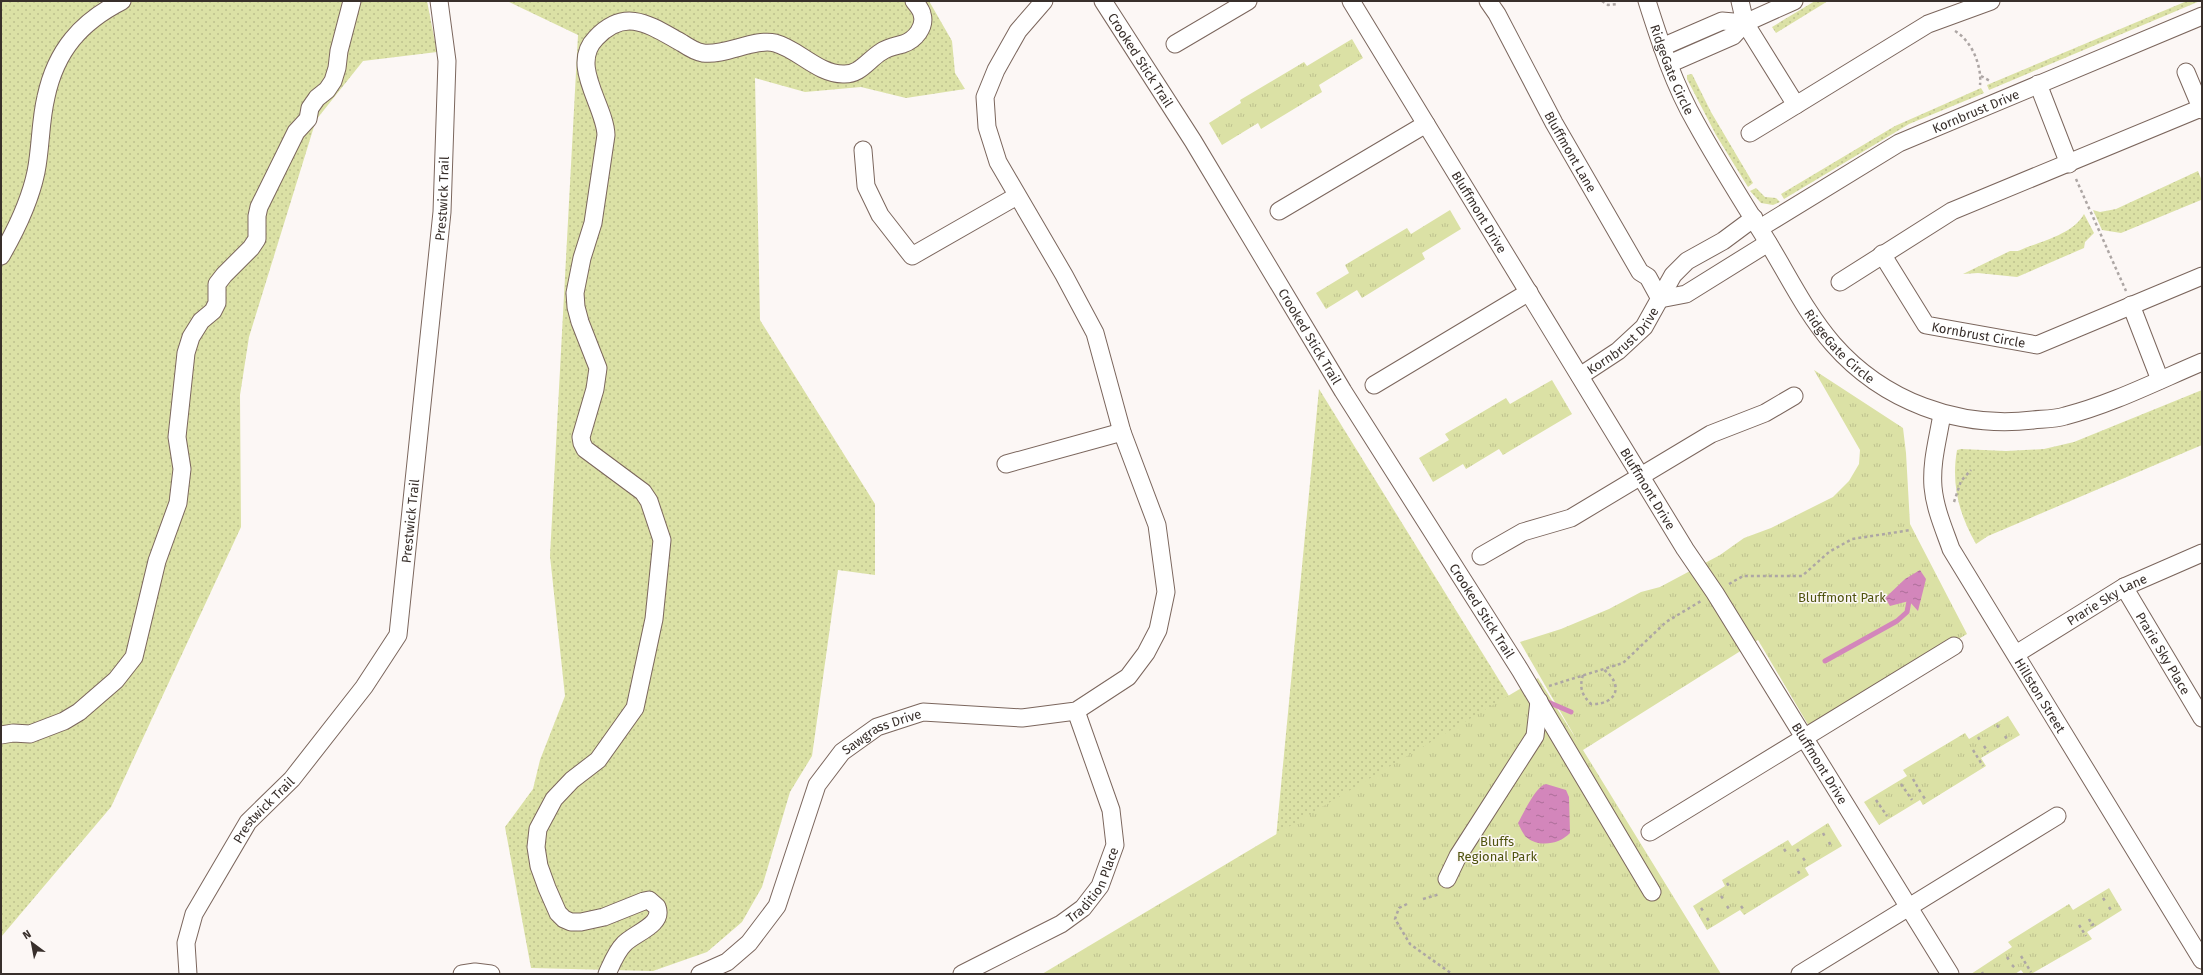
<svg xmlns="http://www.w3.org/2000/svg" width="2203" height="975" font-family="'Fira Sans',sans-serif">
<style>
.grass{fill:url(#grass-dots)}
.park{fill:url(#park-tufts)}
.water{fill:url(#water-ripples)}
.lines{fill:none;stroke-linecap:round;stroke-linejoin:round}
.stream{stroke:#d386bb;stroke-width:5}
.minor-casing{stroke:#7b665d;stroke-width:19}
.path{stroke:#ada6a4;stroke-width:2.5;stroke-dasharray:3 3;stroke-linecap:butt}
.minor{stroke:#fff;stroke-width:17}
.labels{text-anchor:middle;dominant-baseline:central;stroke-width:3;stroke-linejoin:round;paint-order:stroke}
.street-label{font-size:13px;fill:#382f2b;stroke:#fcf7f5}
.park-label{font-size:13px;fill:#4f530d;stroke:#fcf7f5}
</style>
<defs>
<pattern id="grass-dots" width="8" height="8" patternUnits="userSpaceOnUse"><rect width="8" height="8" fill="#dbe1a5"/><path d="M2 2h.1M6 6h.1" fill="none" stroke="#bdc18e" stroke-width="1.8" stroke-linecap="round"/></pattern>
<pattern id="park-tufts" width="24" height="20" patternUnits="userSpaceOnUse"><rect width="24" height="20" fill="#dbe1a5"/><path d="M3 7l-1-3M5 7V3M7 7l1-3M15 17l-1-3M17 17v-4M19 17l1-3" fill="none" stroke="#bdc18e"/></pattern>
<pattern id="water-ripples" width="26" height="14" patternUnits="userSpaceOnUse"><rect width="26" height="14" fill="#d386bb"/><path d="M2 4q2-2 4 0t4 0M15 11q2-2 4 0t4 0" fill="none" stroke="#ac6e98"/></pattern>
</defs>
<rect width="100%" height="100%" fill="#fcf7f5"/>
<g class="grass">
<polygon points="1,1 427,1 437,52 363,61 316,120 249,337 240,395 241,527 111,807 1,937"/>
<polygon points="507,1 929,1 952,41 955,73 965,89 906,98 861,87 805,92 755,78 760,320 875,504 875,575 838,570 812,756 790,792 762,887 742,922 707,952 653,971 531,968 505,827 533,789 540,760 565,696 550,556 578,35"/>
<polygon points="1815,1 1828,1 1776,33 1772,27"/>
<polygon points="2187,1 2200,1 1989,90 1987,85"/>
<polygon points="1692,74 1711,112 1753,183 1748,187 1716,135 1687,79 1687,75"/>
<polygon points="1981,88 1984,93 1909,124 1784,199 1781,194 1895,126"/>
<polygon points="2198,171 2202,181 2201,200 2121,233 2102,230 2093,210 2100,212 2116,209"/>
<polygon points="1756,188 1765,197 1776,198 1780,202 1773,205 1761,203 1750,191"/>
<path d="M2084,214L2094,233L2085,242L2084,248L2017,277L1978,273L1963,274L2010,251H2018C2038,242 2073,235 2084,214Z"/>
<polygon points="1319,389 1509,696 1276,838"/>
<path d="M2202,390V445L1988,536L1976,544C1959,514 1951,485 1957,450L1961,449L2006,451L2044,449L2074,442Z"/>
</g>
<g class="park">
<polygon points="1352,39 1363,58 1319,85 1322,92 1261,129 1258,123 1222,145 1209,123 1241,103 1240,100 1304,62 1307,66"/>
<polygon points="1450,210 1461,229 1422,253 1425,259 1362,298 1357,290 1326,309 1316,293 1349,273 1345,265 1407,228 1411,234"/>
<polygon points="1814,370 1903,428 1906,453 1910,524 1967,634 1810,728 1758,640 1583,750 1721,974 1042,974 1538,678 1578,742 1520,642 1561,629 1609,609 1641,592 1660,587 1720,555 1744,538 1771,528 1833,497 1849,481 1859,464 1860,450"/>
<polygon points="1552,380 1572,414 1503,455 1499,449 1466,469 1463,464 1433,482 1419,458 1449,440 1445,434 1506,398 1510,404"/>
<polygon points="2008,716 2020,735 1981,758 1986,766 1923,805 1920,800 1879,825 1864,802 1907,776 1903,770 1965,733 1969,739"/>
<polygon points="1828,823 1842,846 1805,868 1809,875 1744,915 1740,910 1707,930 1693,906 1725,886 1722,880 1788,840 1792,846"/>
<polygon points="2109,888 2122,910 2087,932 2092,939 2031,974 2024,974 2021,970 2015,974 1971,974 2012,947 2008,942 2069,904 2073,910"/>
</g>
<g class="water">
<polygon points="1920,570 1926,579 1918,611 1909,601 1890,606 1885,598 1905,579"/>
<path d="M1546,784L1566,790L1569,797L1570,833C1560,844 1539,848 1526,837C1523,834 1520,827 1518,823C1523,814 1536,786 1546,784Z"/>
</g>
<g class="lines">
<g class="stream">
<polyline points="1825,661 1897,621 1907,612 1909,601"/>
<polyline points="1546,706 1546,702 1548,702 1571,712"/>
</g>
<g class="minor-casing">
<g id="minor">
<path id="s1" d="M1103,1L1193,141L1343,391L1520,670L1652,892"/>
<path id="s2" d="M1351,1L1685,549L1715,593L1950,974"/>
<path id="s3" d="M1488,1L1497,14L1554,123L1640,272L1648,277L1660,299"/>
<path id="s4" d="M1647,1C1660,42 1674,85 1696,123C1717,161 1741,199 1764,236C1786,271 1805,312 1833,344C1883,401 1958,429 2033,420C2043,419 2055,419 2065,416C2112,404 2157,381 2202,362"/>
<polyline points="1740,1 1745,23 1796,105 1928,24 1991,1"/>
<polyline points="1175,44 1248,1"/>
<polyline points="1662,47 1722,21 1745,23"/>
<polyline points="1669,64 1733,36 1745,23 1794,1"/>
<polyline points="2186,72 2202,110"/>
<polyline points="2038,84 2069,164"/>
<polyline points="1750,133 1796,105"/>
<polyline points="863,150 866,186 880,215 912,256 1017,196"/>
<polyline points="1279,211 1426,124"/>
<path id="s5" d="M1760,228L1899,143L2202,16"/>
<path id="s6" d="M1882,254L1926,325L2037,345L2202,276"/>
<path d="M1,256C16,230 30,201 36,172C41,147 40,122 46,97C56,50 81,22 122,1"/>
<polyline points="1840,282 1952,211 2201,108"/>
<polyline points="1660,299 1686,294 1768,243"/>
<polyline points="2131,305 2160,380"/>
<path id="s7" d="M1580,376L1618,351L1644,327L1673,275L1687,261L1723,241L1754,218"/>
<polyline points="1374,385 1529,292"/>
<path id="s8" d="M1942,414C1938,439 1931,462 1933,487C1935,509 1944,529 1951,549L2202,960"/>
<polyline points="1006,464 1122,432"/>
<polyline points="1481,556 1523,532 1571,518 1711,434 1765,413 1794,396"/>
<path id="s9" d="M2124,587L2202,718"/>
<path id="s10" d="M2016,654L2124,587L2202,553"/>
<polyline points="1,735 13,733 30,734 64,721 79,712 116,680 134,657 157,561 178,503 182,469 177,437 186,353 191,337 201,321 213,311 217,303 217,284 224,275 251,248 257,239 257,216 259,207 296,132 308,119 310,108 317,98 327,90 333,81 337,68 339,51 352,1"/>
<polyline points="1650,832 1954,646"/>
<polyline points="1447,879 1458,856 1535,736 1539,701"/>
<path id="s11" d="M188,974L186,943L194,914L248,822L292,779L364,687L398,635L442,212L447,61L439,1"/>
<polyline points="462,974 475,972 491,974"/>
<path d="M607,974C612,963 616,952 624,944C634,933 664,925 657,907L649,900L644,901L604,917L581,922H571L564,919L558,913L547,888L539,866L536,847L538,829L554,799L572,780L598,760L635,708L654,619L662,540L649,501L643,492L585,449L582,443L581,437L595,389L598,368L580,322L576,307L575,293L582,258L593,223L606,135C605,105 569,65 596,38C626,6 651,26 682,43C688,47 696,52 703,53C725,56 755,38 775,43C798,49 818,74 843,74C860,75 868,60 881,52C888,47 896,46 903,44C915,40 926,27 922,14C921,9 917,5 914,1"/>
<path id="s12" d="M700,974L727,962L749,943L777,906L817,785L842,752L877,727L923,712L1022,718L1076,711L1128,677L1146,653L1158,630L1166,592L1157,525L1122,432L1095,333L1064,275L998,162L987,127L985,97L996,70L1018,31L1044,1"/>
<path id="s13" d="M962,974L1061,924L1083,908L1100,886L1115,845L1111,810L1076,711"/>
<polyline points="1800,974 2057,816"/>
</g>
</g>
<g class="path">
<polyline points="1602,1 1608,5 1618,4"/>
<path d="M1955,31C1972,41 1982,66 1980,85"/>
<polyline points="1981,76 1990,81"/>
<polyline points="2076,179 2126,291"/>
<polyline points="1954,502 1961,481 1971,470"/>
<polyline points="1729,584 1743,576 1802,576 1829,552 1852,539 1911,530"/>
<path d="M1583,675C1579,688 1582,695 1591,704C1618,705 1624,684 1603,669"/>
<polyline points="1549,686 1623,663 1666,622 1701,601"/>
<polyline points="1997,725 2000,730"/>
<polyline points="2005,736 2008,741"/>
<polyline points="1978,737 1981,742"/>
<polyline points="1984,746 1988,752"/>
<polyline points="1973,750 1983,766"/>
<polyline points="1913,779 1921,793"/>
<polyline points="1901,784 1912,800"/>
<polyline points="1923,796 1926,800"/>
<polyline points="1876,800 1887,816"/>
<polyline points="1823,833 1825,837"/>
<polyline points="1829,842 1831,846"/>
<polyline points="1784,849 1786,852"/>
<polyline points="1797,849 1800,853"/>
<polyline points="1803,858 1806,862"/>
<polyline points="1798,871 1800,875"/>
<polyline points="1727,883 1730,888"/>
<polyline points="1721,896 1724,900"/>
<polyline points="2103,898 2105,901"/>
<polyline points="1423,899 1440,894"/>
<polyline points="1407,904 1399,908 1395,919 1410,944 1452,974"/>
<polyline points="1727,906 1729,909"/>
<polyline points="1741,906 1744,910"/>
<polyline points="2109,907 2112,912"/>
<polyline points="1701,908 1704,912"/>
<polyline points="1707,918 1709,921"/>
<polyline points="2089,919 2092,925 2096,923"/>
<polyline points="2079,925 2086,936"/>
<polyline points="2021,956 2031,972"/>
<polyline points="2007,957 2009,960"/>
<polyline points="2012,965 2015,968"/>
<polyline points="1982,972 1983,974"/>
</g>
<use href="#minor" class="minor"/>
</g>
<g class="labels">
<g class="street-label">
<text stroke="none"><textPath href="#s1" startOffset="70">Crooked Stick Trail</textPath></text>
<text stroke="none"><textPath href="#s4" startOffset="73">RidgeGate Circle</textPath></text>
<text stroke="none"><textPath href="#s5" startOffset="246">Kornbrust Drive</textPath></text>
<text stroke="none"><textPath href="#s3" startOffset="172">Bluffmont Lane</textPath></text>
<text stroke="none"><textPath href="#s11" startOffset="847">Prestwick Trail</textPath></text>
<text stroke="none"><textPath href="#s2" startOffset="247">Bluffmont Drive</textPath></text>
<text stroke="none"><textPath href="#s6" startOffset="137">Kornbrust Circle</textPath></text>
<text stroke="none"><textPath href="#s1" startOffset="394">Crooked Stick Trail</textPath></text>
<text stroke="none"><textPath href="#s7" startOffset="56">Kornbrust Drive</textPath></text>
<text stroke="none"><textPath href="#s4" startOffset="398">RidgeGate Circle</textPath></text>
<text stroke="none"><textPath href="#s2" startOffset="571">Bluffmont Drive</textPath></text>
<text stroke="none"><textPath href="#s11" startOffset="523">Prestwick Trail</textPath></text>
<text stroke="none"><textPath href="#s10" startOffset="106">Prarie Sky Lane</textPath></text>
<text stroke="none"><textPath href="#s1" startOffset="718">Crooked Stick Trail</textPath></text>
<text stroke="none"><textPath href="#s9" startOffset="77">Prarie Sky Place</textPath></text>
<text stroke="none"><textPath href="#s8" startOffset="310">Hillston Street</textPath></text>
<text stroke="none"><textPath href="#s12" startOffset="319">Sawgrass Drive</textPath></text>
<text stroke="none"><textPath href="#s2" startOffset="895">Bluffmont Drive</textPath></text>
<text stroke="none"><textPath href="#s11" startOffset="187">Prestwick Trail</textPath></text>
<text stroke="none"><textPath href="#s13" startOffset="163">Tradition Place</textPath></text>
</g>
<g class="park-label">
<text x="1842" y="597">Bluffmont Park</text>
<text x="1497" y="841">Bluffs<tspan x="1497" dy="15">Regional Park</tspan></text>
</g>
</g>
<rect width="2203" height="975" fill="none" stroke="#382f2b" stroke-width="4"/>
<g transform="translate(32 943) rotate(328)" stroke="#fcf7f5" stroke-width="3" paint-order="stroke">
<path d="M0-3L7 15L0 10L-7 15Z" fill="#382f2b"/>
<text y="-6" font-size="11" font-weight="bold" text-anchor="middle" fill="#382f2b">N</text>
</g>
</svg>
